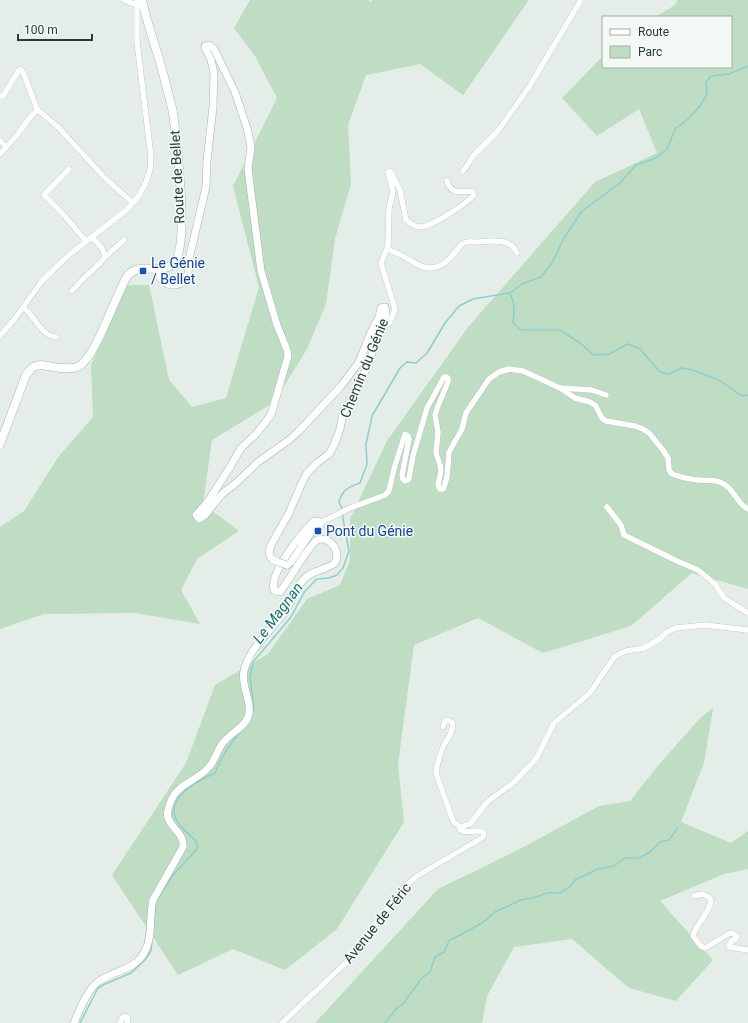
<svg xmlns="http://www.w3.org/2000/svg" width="748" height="1023" font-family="Roboto,sans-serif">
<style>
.green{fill:#beddc2}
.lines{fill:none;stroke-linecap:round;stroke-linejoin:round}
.stream{stroke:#8ececf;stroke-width:1.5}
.minor-casing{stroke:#a7b5ae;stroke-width:6}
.tertiary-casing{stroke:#a7b5ae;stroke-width:8}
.secondary-casing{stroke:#a3b8ae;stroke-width:9}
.minor{stroke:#fff;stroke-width:5.5}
.tertiary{stroke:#fff;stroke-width:7}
.secondary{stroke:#fff;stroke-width:8}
.tertiary-bridge-casing{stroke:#a7b5ae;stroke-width:8;stroke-linecap:butt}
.tertiary-bridge{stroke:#fff;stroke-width:7}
.transit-dot{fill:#1a4fb4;stroke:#f4f9f6;stroke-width:1.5}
.labels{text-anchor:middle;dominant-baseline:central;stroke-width:3;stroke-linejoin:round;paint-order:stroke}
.street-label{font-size:14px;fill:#243e33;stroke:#f4f9f6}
.transit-label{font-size:14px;fill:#164399;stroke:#f4f9f6;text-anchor:start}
.water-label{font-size:15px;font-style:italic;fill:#207577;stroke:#f4f9f6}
</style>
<rect width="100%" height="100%" fill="#e4ede8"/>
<g class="green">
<polygon points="250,0 369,0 370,2 373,0 529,0 463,95 420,64 366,75 348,125 351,184 335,239 326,304 307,349 273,403 212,440 203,504 239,531 197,559 181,590 200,624 135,613 44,614 0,629 0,527 24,511 59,456 93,417 91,365 127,285 149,285 169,380 192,407 226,398 259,287 233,186 277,98 255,56 234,28"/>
<polygon points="678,0 748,0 748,589 692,573 631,626 543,653 478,618 414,645 398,764 404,822 337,929 285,970 233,949 178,975 112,875 186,763 215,685 268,654 307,599 340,585 350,560 350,519 387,441 469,326 595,182 657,153 639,109 597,136 562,98 603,56 603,67 731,67 731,17 655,17 675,5"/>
<polygon points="713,708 704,763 681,822 731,843 748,831 748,869 724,874 660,901 713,960 676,1001 629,988 572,939 514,947 487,996 482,1023 315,1023 438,889 520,849 599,806 630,801 656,768 701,717"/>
</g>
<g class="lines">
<g class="stream">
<polyline points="510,293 522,284 541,277 552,263 564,238 582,211 620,183 636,165 656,158 667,149 675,129 688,119 700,106 707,94 706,82 711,76 729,74 748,66"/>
<path d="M342,509L339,502C343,489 347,488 360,483L367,464L366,444L372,416L400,368L407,362L416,363L427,353L445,323L459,306L473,299L509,293C516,302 514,312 513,323L521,330H560L580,343L593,355L609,354L628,344L640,349L660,372L669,374L681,368L692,370L719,380L742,396L748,395"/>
<polyline points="252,714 254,708 250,677 253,662 291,617 305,591 317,579 329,578 337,575 343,568 349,551 342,513"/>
<path d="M154,922L156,902L172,876L197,849V842C190,835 182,829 177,821C163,799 199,780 215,773C221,757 229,745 240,732"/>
<polyline points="80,1023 98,988 105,984 131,973 145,960 151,951 152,942"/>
<polyline points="385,1023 396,1009 403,1004 421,979 430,972 435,957 444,952 449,941 482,923 495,912 521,900 533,898 547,893 560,893 571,886 575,880 598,869 614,866 625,858 640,858 651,851 660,842 669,840 677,829"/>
</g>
<g class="minor-casing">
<g id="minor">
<polyline points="124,0 136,5"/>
<polyline points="0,96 3,96 19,70 21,69 23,72 37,109"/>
<polyline points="0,141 7,147"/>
<polyline points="0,154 17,135 31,116 38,110 58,127 106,179 133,203"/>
<polyline points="69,169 44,195 63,214 86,241"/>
<polyline points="463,171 474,155 498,131 529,87 581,0"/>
<path d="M387,249C394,252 400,254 406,258C415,262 421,269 431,268C444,267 450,258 458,249C459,247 461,244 464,243C467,241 472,242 476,242C489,241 511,237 517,253"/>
<polyline points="105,257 124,240"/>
<polyline points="72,291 83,279 100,263 105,257 102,248 92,237"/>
<path d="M23,307C36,316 39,335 56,337"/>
<path d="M381,327L385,326L390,322L395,309L381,263L388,246L389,209L393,191L388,172L389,171L391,172L400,190L406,220C410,223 414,227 420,227C431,227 466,204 474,195L472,191C461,192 450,194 447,181"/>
<polyline points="0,336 13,321 42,281 54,269 69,255 125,211 133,203 140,194 146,182 150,170 151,157 137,42 137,0"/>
<polyline points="560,388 592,390 606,395"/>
<polyline points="607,507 621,525 624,535 677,561 698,570 715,584 724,598 748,613"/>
<path d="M320,523L350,508L385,495L389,491L394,469L405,434L408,436L409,439L402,475L403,479L405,481L408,480L409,478L413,456L427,408L444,377H446L448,378V382L438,406L435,415L438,432L436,453L440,465L441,471L438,485L440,489H443L444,487L447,477L449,452L462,429L466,413L489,379L499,372L509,369L523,371L560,388L575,398L590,402L595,405L602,418L606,421L635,426L643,429L649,433L663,450L668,458L669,470L671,473C675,476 693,480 698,480C706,481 714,479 722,483C734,488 736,503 748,509"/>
<path d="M443,727L445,721L447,720L452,722C454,732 448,737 444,745C440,754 437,764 436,773L453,821L461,828"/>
<path d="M694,896L702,894L709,897L711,901C709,915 696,923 693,936L701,946L705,948L730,933L734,934L737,936L736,938L731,942L729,945L730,947L748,950"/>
<polyline points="120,1023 123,1017 125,1016 128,1018 127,1023"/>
<path d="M282,1023L352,957L402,889L417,876L482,838L484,835L483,832C476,829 466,834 460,830L462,827L471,823L487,802L513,783L536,759L554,723L589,694L615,656L626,651L644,648L660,639L667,632L676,628L705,625L748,630"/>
</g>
</g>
<g class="tertiary-casing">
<g id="tertiary">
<polyline points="156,269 160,278 165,283 170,285 176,285 182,283 186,279 188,273 189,259 206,187 207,161 213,107 214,73 211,60 205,48 205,46 209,45 214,49 235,92 247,128 251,147 248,168 249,177 261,271 277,325 287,350 288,356 271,415 256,434 241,448 230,467 209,500 198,513 196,515 199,519 205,515 222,494 236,483 258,462 289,440 298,432 341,386 359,362 371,332 379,317 381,308 385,307 386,315 375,339 372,354 364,374 356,392 343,413 340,429 334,445 329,454 317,463 307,473 301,485 289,513 271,545 269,552 270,556 272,559 278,562"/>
<path d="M74,1023C80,1009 87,990 99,981C115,970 136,970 145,951C153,936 149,916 153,900L183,847C185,831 164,826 168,810C174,782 194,784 209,767C215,760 217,751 222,744C228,735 240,730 246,721C256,706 240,688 244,671C249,648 272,630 285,611C292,601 296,586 305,578C313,570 326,570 335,563C337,558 338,553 335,548C332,542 324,537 317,540C309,545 288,582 280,592H278L274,590C269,573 301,534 313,522L317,521L320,523V525L312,531L291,562L287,565"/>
</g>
</g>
<g class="secondary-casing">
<path id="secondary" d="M0,444L26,375L33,367L40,365C52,366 65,371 77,367C95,361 116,293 128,275C142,261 161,276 174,263C190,246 176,138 173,112L162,69L145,13L142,0"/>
</g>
<use href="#minor" class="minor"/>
<use href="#tertiary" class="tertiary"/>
<use href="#secondary" class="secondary"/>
<g class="tertiary-bridge-casing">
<polyline id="tertiary-bridge" points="278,562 287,565"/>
</g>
<use href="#tertiary-bridge" class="tertiary-bridge"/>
</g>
<g class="transit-dot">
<rect x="139" y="267" width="8" height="8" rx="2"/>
<rect x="314" y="527" width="8" height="8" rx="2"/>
</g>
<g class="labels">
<g class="street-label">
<text transform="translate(177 177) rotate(-93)">Route de Bellet</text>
<text transform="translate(364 368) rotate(-68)">Chemin du Génie</text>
<text transform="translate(377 923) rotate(-51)">Avenue de Féric</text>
</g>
<g class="transit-label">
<text x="151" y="263">Le Génie<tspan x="151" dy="16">/ Bellet</tspan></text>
<text x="326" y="531">Pont du Génie</text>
</g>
<g class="water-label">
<text transform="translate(278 613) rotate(-53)">Le Magnan</text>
</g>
</g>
<rect x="602" y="16" width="130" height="52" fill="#f4f9f6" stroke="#a1aea8"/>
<rect x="610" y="29" width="20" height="6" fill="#ffffff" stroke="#a1aea8"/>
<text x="638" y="36" font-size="12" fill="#243e33">Route</text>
<rect x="610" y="46" width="20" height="12" fill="#beddc2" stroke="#a1aea8"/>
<text x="638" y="56" font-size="12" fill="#243e33">Parc</text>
<path d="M18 34v6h74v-6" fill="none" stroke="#243e33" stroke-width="2"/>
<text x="24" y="34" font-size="12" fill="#243e33" stroke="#f4f9f6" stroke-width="3" paint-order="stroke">100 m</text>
</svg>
